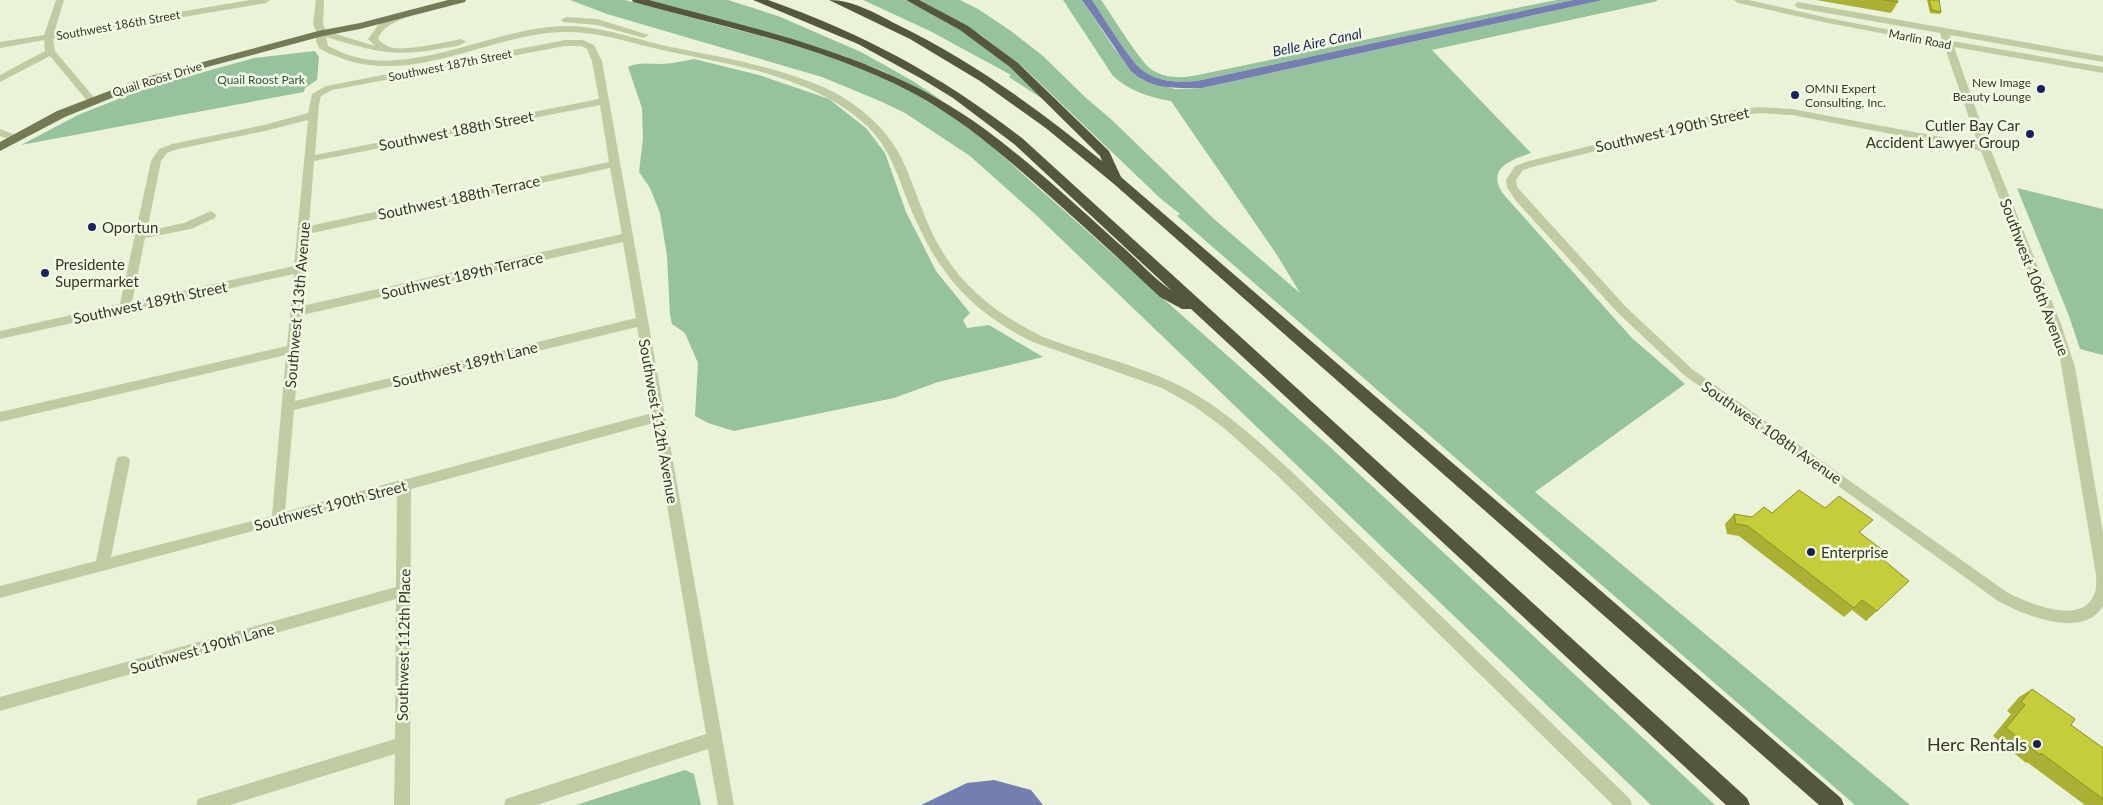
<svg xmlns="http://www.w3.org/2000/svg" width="2103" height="805" font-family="Lato,sans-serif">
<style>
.green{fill:#97c29e}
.water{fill:#757eb1}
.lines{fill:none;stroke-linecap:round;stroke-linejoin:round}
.minor{fill:#c1cba3;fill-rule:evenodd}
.major{fill:#747956;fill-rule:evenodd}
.highway{fill:#54573c;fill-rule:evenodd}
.wall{fill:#aab033}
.building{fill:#c6cd3b;stroke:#8b9029}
.poi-dot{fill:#19215a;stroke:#f3fae4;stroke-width:2}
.labels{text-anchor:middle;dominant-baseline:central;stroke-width:5;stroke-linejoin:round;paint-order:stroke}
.far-street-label{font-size:12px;fill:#343626;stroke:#f3fae4}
.far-park-label{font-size:12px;fill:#285530;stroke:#f3fae4}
.far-poi-label{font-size:12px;fill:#343626;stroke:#f3fae4;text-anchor:end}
.far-water-label{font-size:14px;font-style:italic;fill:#19215a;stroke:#f3fae4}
.poi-label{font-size:15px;fill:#343626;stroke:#f3fae4;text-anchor:start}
.street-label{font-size:15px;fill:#343626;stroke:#f3fae4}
.near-poi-label{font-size:18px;fill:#343626;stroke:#f3fae4;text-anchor:end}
</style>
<rect width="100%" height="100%" fill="#eaf3d8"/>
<g class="green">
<polygon points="570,0 625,0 783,42 836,59 874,73 905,88 948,114 988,143 1329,446 1715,805 1651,805 1035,214 970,156 905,113 880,101 822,77 607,14"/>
<polygon points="648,0 728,0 778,16 861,52 911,80 943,101 883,71 844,56"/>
<polygon points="863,0 905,0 929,12 969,35 1016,70 1041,98 1009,77 1011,75 930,31"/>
<path d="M917,0H960L978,9L1011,31L1043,56L1085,97L1112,120L1214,219L1300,293L1277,255L1171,101C1148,97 1130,91 1113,76L1063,0H1082L1114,48L1143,80L1175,89L1202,88L1603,0H1656L1658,1L1432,50L1531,153C1510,160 1485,169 1504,195L1632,338L1685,384L1535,492L1910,805H1855L1177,216L1180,214L1161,199L1024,68L981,35Z"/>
<path d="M1092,0H1101C1111,14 1141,63 1152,70C1166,79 1183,78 1198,75L1531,5L1557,0H1573L1197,81C1179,83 1160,82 1145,72C1131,64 1103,16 1092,0Z"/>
<polygon points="315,51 319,57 317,80 305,88 304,92 21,145 78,115 146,88 254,58"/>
<path d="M694,59L759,75L829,99L866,128L885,153L906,212L936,271L970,313L963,320L967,328L989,325L1043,357L938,382L894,398L734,431L708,423L695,416L698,363L685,333L672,324L670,315L667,256L660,213L650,188L639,172L643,138L642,108L628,67C638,62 649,64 660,64C671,64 683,61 694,59Z"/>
<polygon points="2017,188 2103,209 2103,355 2080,349 2069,316"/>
<polygon points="685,770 694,774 701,805 576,805"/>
</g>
<g class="water">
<path d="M1082,0H1092C1103,16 1131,64 1145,72C1160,82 1179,83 1197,81L1573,0H1603L1202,88C1175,88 1152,90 1131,71Z"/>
<polygon points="994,780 1031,790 1043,805 921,805 967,783"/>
</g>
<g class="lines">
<g class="minor">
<polygon points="56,0 64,0 54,33 250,0 270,0 266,3 53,39 55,51 97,101 92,104 89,103 50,56 0,82 0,75 45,51 44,40 0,48 0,42 44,35"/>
<path d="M316,0H324L323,24L326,31L375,46L368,39L379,24L407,11L412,14L410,16C398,21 383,25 378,39C381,42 386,46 390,47C401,52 448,42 461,39L466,42C460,46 451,47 444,48C394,58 373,51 326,37L328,46C337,50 346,55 356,57C419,74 501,26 566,26C601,26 632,38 666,46C719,57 773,65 823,87C855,101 885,126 901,157C916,188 924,222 942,251C965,290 1001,316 1041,336C1089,355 1142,365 1188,390C1226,411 1258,441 1290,470L1630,799L1632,805H1613L1280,478L1224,428L1194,406L1162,388L1033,342C967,310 935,269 908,202C898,176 889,147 868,127C837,97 795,81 754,70C724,62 693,57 662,50C630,43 599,31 565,32C490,33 413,87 338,57C332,54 324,52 319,48L316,41L317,33L313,24Z"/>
<path d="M1734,0H1749L1828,18L1942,40L1940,33L1798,8L1794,5L1798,2L2103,56V62L1950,35L1952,41L2103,67V73L1954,47L1988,143L2061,324L2075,367L2103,533V606C2083,640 2024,615 1998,601L1684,375L1618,313L1516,201L1507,187L1506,180L1515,166L1529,161L1735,110L1759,107L1792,109L1978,144L1944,45L1828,23L1738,3ZM1759,113L1792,115L1981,151L2059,352L2096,575C2096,581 2097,589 2094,595C2081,626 2029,603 2008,593L1692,369L1626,307L1517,187L1516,180L1523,170L1536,166L1735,116Z"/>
<polygon points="566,17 597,19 649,35 644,38 597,25 563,22 561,20"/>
<path d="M565,40H583L594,45L602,61L734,805H718L708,749L537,805H504L506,799L512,797L706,734L653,423L411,489L410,805H394L395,754L230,805H196L198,799L204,797L395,739L396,599L0,711V697L396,587L397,493L0,598V586L96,561L116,461L118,457L123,456L128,457L130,461L111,557L272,516L286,355L0,422V412L287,346L294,274L0,339V331L120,304L151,161L159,149L172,144L264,125L308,113L312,94L326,86ZM565,46H581L587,49L592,61L599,99L315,155L319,104L321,96L332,90ZM600,105L609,162L309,226L314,161ZM308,120L294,266L132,302L145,238L191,229L215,218L216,215L211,211L184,223L147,231L161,161L167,153L178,149L265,131ZM610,168L622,234L302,306L308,234ZM623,242L636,318L295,401L302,315ZM637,327L652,413L407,479H404L285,512L294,410Z"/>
<polygon points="0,129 18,136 19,138 14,141 0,136"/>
</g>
<polygon class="major" points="448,0 466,0 465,2 360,29 323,36 151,82 65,117 0,151 0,142 57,111 143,78 318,31 360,23"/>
<g class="highway">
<path d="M632,0H649C766,32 886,56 986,130C1032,164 1075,204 1118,243C1136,258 1152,277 1172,291L1014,144L953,98L922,79L858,44L753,0H768C863,33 943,77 1022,138L1747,798L1750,805H1726L1191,309H1182L1160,297C1125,264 1090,232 1054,200C1010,161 965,121 913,93C826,47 727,28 633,2Z"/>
<path d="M829,0C853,0 875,13 896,24C971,60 1038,109 1102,161L1100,156L1010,67L960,30L906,0H919L968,26L1018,63L1109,151L1121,177L1841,798L1844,805H1819L1114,184L1047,129L980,81L910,39Z"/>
</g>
</g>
<g class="wall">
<polygon points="1816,0 1897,0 1898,2 1891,13"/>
<polygon points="1927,0 1939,0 1941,12 1940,14 1930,13"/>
<polygon points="1825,508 1859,533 1880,557 1877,611 1866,621 1852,610 1844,617 1739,536 1727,534 1725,524 1734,514 1752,517 1772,513"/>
<polygon points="2032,689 2071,725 2103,748 2103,805 2085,805 2027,762 2026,763 1993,736 2011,714 2007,711 2019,697"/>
</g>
<g class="building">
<polygon points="1884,0 1897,0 1898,2"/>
<polygon points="1929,0 1939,0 1941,12 1932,10"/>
<polygon points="1799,490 1825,508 1839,496 1873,520 1859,532 1885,552 1880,557 1909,581 1877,611 1862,600 1854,608 1748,526 1736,524 1734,514 1752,517 1764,507 1772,513"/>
<polygon points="2032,689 2075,719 2071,725 2103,748 2103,799 2041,753 2040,755 2006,728 2025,705 2021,702"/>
</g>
<g class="poi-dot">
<circle cx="2041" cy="89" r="5"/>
<circle cx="1795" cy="95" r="5"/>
<circle cx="2030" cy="134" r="5"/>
<circle cx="92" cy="227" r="5"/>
<circle cx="45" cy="273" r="5"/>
<circle cx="1811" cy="552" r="5"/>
<circle cx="2037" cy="744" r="5"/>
</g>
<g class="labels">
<g class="far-street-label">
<text transform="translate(118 25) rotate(-10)">Southwest 186th Street</text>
<text transform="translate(1920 39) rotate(11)">Marlin Road</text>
<text transform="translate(450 65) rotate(-11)">Southwest 187th Street</text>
<text transform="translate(157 79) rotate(-17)">Quail Roost Drive</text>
</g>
<g class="far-park-label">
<text x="261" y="79">Quail Roost Park</text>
</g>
<g class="far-poi-label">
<text x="2031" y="82">New Image<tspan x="2031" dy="14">Beauty Lounge</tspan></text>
<text x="1805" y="88" text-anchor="start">OMNI Expert<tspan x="1805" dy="14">Consulting, Inc.</tspan></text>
</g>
<g class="far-water-label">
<text transform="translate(1317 42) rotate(-12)">Belle Aire Canal</text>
</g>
<g class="poi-label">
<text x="2020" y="125" text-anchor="end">Cutler Bay Car<tspan x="2020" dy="17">Accident Lawyer Group</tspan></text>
<text x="102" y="227">Oportun</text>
<text x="55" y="264">Presidente<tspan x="55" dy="17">Supermarket</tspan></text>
<text x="1821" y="552">Enterprise</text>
</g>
<g class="street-label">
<text transform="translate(1672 129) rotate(-13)">Southwest 190th Street</text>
<text transform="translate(456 130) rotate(-11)">Southwest 188th Street</text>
<text transform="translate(459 197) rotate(-12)">Southwest 188th Terrace</text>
<text transform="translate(462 275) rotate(-13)">Southwest 189th Terrace</text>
<text transform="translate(2035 277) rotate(69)">Southwest 106th Avenue</text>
<text transform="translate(150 302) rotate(-12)">Southwest 189th Street</text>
<text transform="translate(297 305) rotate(-85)">Southwest 113th Avenue</text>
<text transform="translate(465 364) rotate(-14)">Southwest 189th Lane</text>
<text transform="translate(659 421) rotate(80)">Southwest 112th Avenue</text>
<text transform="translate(1772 432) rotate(35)">Southwest 108th Avenue</text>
<text transform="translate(330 505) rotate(-15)">Southwest 190th Street</text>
<text transform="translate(403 645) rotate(-89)">Southwest 112th Place</text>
<text transform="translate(202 648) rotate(-16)">Southwest 190th Lane</text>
</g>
<g class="near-poi-label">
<text x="2027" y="744">Herc Rentals</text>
</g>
</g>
</svg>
